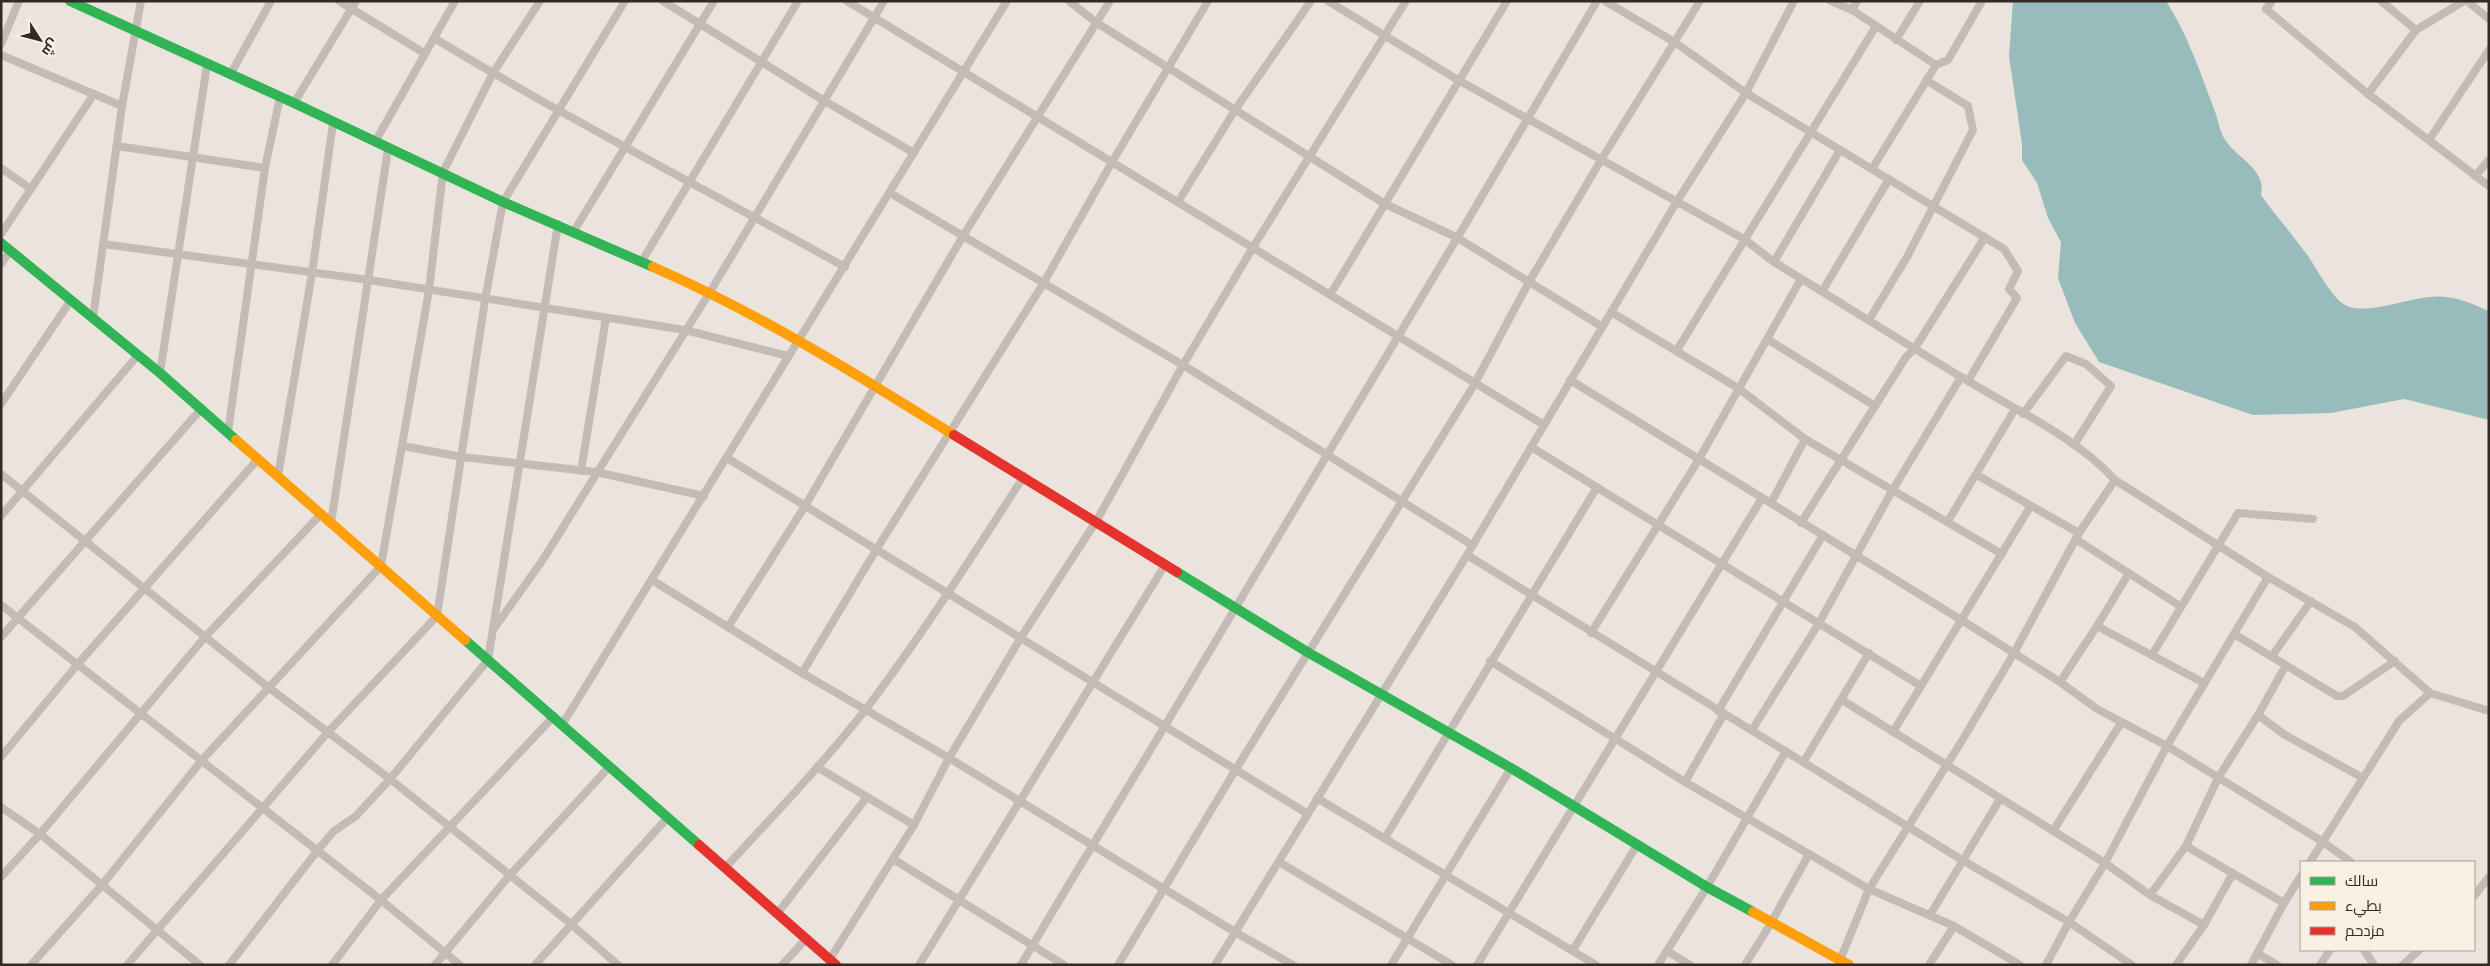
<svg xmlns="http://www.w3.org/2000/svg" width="2490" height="966" font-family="Montserrat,Cairo,sans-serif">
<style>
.water{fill:#98bcbc}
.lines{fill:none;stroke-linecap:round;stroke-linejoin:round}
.street{stroke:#c3bcb6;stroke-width:8}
.fast{stroke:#30b455;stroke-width:10}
.slow{stroke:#ff9f0a;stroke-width:10}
.jam{stroke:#e5322d;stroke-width:10}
</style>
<rect width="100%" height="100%" fill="#ebe4dc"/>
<path class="water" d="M2013,1H2166C2188,35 2200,72 2214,109C2218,118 2219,130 2224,138C2236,159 2267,168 2261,195C2276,216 2293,235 2308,256C2317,269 2333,300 2347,306C2372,316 2417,293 2445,297C2461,298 2475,305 2489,311V420L2404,399L2331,413L2253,415L2099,362L2075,323L2058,278L2061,242L2048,218L2037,183L2022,160V144L2009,56Z"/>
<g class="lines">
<g class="street">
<polyline points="339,1 424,53"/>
<polyline points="663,1 823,100 914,153"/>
<polyline points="847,1 1544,425"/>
<polyline points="1069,1 1097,23 1385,204 1456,237 1601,326"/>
<path d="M1328,1L1458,80L1744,239L1774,262C1838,301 1903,342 1968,381C2017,411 2076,437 2115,480L2268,577L2355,627L2430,693L2489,711"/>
<polyline points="1605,1 1676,43 1746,93 2004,249 2018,271 2009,289 2017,298 1968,381"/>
<polyline points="1831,1 1852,10 1936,65"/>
<polyline points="2272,1 2266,9 2368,94 2489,186"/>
<polyline points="2381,1 2416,30 2464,1"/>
<polyline points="2467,1 2489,19"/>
<polyline points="1852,10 1857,1"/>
<path d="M434,38C568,119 708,191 845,267"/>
<polyline points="1896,40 1920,1"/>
<polyline points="1,44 19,1"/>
<polyline points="1,55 122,106"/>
<polyline points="230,75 271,1"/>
<polyline points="2368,94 2416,30"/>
<polyline points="294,103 356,1"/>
<polyline points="2429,140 2489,50"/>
<polyline points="375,142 455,1"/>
<polyline points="117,146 265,168"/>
<polyline points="1,168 31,189"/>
<polyline points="1872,169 1936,65 1948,60 1982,1"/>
<polyline points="2475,176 2489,160"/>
<polyline points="890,193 1183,365 1472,545"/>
<polyline points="1178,202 1235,110 1311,1"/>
<polyline points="574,231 714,1"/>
<polyline points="1,234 94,94"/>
<polyline points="103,244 369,280 685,330 788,356"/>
<polyline points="642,261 798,1"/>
<polyline points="1774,262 1840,150"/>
<polyline points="1,264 10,251"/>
<polyline points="1823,290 1889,179"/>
<polyline points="1330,295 1507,1"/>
<polyline points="1611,312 1738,388 1805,439 2002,554"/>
<polyline points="93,318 122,106 141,1"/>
<polyline points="1869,320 1907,257 1973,130 1968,106 1926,80"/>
<polyline points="1767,339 1875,406"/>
<polyline points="1677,350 1876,26"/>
<polyline points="160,373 207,65"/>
<polyline points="1570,380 1963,621 2060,682 2097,709 2167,746 2323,842 2351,862"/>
<polyline points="1,404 71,300"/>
<polyline points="2023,414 2066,356 2086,364 2111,386 2074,445"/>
<polyline points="228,432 265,168 280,97"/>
<polyline points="403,446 462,457 596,472 704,496"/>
<polyline points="1531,447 1921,686"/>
<polyline points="727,458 1308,814"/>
<polyline points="581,471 606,318"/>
<polyline points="1,474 268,687 390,779 571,924 618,965"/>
<polyline points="1977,475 2079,533"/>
<polyline points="278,476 312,273 333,123"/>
<polyline points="1771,503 1805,439"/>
<polyline points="1,516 138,355"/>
<polyline points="1948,521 2015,409"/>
<polyline points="331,523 388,149"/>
<polyline points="1801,523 1906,357 1915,348 1985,237"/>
<polyline points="2077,540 2180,606"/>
<polyline points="1467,555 1962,860 2069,922 2132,965"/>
<polyline points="652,580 802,673 949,758 1235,932 1293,965"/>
<polyline points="1,605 381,900 460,965"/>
<polyline points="2097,626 2129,573"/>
<polyline points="728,627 805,506 963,236 1110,1"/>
<polyline points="493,630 542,561 710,292 884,1"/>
<polyline points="1591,633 1699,459 1801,279"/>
<polyline points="2234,634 2337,696 2343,696 2395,661"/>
<polyline points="1,637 201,409"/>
<polyline points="2152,655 2238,513 2313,519"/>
<polyline points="2272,656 2311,601"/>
<polyline points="1490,661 1685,782 1809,854 1869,889 1954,926 2020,965"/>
<polyline points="802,673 876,550 1043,284 1112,162 1208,1"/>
<polyline points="2060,682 2097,626 2204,683"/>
<polyline points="1842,700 2105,863 2150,895 2204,925"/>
<polyline points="1718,711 1823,535"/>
<polyline points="2258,715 2285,735 2363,778"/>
<polyline points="562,725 1007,1"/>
<polyline points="1752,730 1819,623 1892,491 1961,377"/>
<polyline points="1893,732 2030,507"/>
<polyline points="1,757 77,665 258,459"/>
<polyline points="1804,761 1869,653"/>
<polyline points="817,767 914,825"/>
<polyline points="1685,782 1724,714"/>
<polyline points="1317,798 1596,965"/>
<polyline points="1,807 40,834 200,965"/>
<polyline points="2053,831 2121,723"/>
<polyline points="1385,838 1597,487"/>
<polyline points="2186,846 2284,903"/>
<polyline points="893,859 1064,965"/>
<polyline points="1279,862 1452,965"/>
<polyline points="2310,862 2399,721 2430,693"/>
<path d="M725,868C773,816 822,765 866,709C923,634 973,555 1024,476"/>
<polyline points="1,877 40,834 205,637 321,514"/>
<polyline points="2150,895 2186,846 2218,778 2258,715 2286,665"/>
<polyline points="2474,896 2489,877"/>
<polyline points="777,914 867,797"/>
<polyline points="1930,915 2000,799"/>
<polyline points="1573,950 1637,845"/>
<polyline points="2364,950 2374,965"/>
<polyline points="1667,951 1690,965"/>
<polyline points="2257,953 2277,965"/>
<polyline points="830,959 914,825 949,758 1020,639 1097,520 1183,365 1252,249 1406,1"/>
<polyline points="31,965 102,885 202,760 381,566 429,290 443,172 493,73 540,1"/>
<polyline points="127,965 329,731 437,616 485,300 503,202 625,1"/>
<polyline points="229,965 317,851 334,831 356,816 390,779 488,660 558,224"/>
<polyline points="332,965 381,900 554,716"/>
<polyline points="435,965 509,876 610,766"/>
<polyline points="535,965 668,817"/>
<polyline points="782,965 806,939"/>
<polyline points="919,965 1165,565"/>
<path d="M1021,965C1074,874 1130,785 1184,694C1323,464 1461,233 1597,1"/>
<polyline points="1118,965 1236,769 1474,385 1529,282 1601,160 1700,1"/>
<polyline points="1215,965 1467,555 1676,203 1746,93 1794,1"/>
<polyline points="1391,965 1511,768"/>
<polyline points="1477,965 1762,498"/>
<polyline points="1658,965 1707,887 1786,751"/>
<polyline points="1745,965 1771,923 1809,854"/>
<polyline points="1838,965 1869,889 1963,739 2014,653 2079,533 2115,480"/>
<polyline points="1929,965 1954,926"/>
<polyline points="2046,965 2069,922 2105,863 2167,746 2268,577"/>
<polyline points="2176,965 2204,925 2232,875"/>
<polyline points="2251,965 2284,903 2301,876"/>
<polyline points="2320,965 2330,950"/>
<polyline points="2403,965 2419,950"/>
</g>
<g class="fast">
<polyline points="70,1 294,103 503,202 653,267"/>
<polyline points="1,243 160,373 236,440"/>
<polyline points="1177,572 1309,653 1511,768 1707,887 1753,912"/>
<polyline points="465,640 699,845"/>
</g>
<g class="slow">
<path d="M653,267C759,313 856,374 954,435"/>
<polyline points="236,440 465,640"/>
<polyline points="1753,912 1849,965"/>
</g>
<g class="jam">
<polyline points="954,435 1177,572"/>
<polyline points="699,845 836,965"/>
</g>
</g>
<rect width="2490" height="966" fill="none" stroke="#342a25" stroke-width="5"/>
<rect x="2300" y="861" width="175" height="90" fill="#f9efe2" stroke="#aaa096"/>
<rect x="2310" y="877" width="25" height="8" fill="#30b455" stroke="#aaa096"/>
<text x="2345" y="886" font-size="15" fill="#342a25">سالك</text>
<rect x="2310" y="902" width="25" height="8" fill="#ff9f0a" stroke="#aaa096"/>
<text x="2345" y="911" font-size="15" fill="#342a25">بطيء</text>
<rect x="2310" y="927" width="25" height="8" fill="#e5322d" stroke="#aaa096"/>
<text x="2345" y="936" font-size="15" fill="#342a25">مزدحم</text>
<g transform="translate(40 40) rotate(126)" stroke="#f9efe2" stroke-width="4" paint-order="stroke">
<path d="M0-4L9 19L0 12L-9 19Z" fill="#342a25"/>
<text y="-8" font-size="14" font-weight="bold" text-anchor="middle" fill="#342a25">ش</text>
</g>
</svg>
